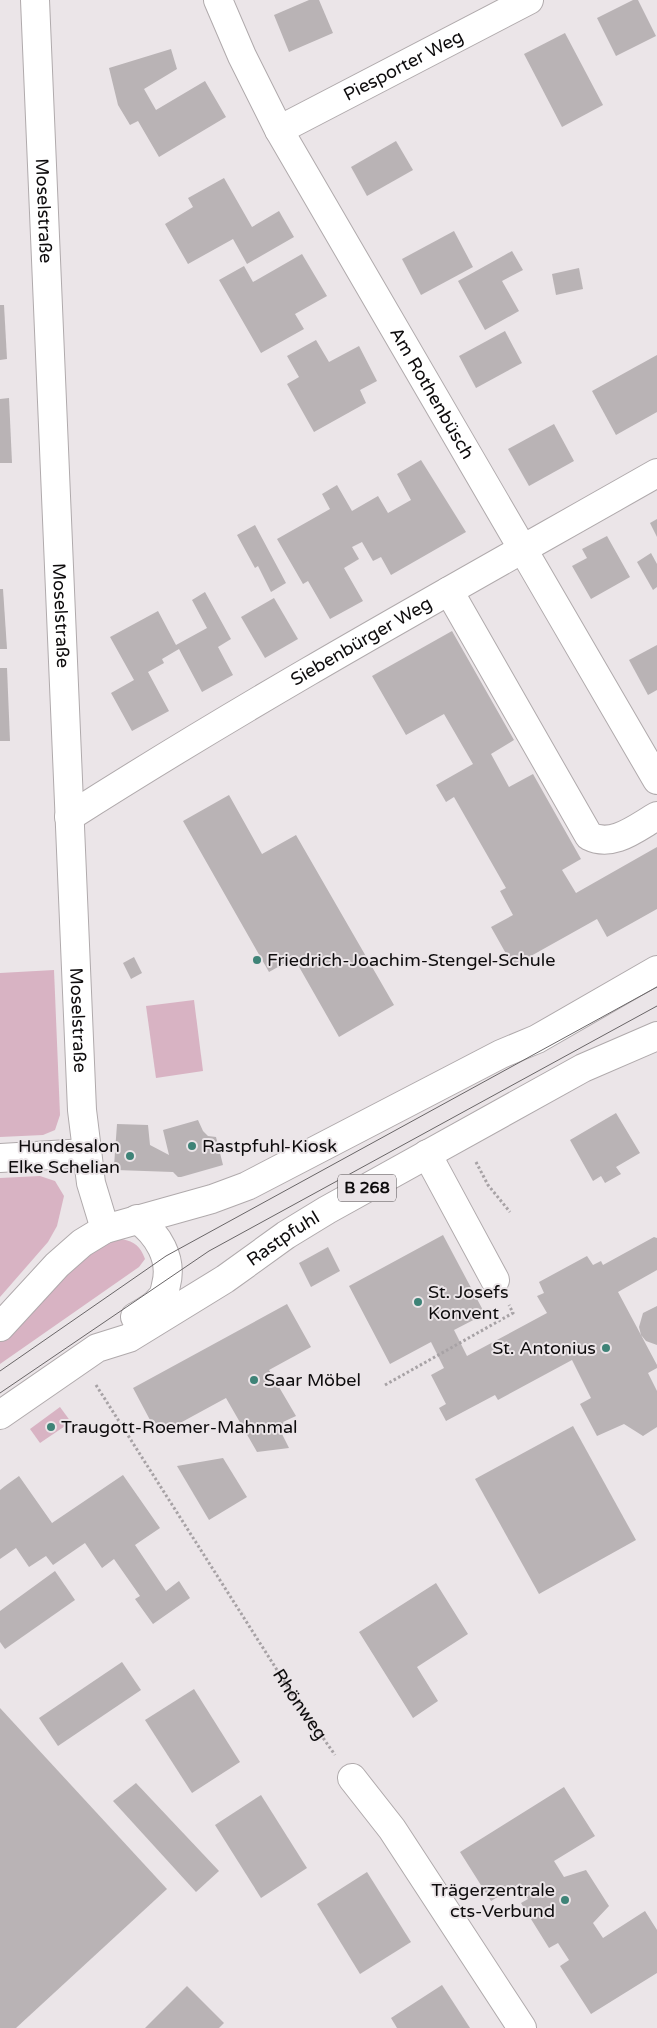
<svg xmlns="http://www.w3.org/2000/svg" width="657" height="2028" font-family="'Varela Round',sans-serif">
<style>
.green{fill:#d8b3c3}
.building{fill:#b9b3b5}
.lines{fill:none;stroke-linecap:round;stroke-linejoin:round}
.minor-casing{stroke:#b0aaac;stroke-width:30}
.major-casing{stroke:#b0aaac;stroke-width:30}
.path{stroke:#a7a2a5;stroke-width:3;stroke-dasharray:2.5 2.5;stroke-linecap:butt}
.minor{stroke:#fff;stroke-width:28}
.major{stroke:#fff;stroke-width:28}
.tram{stroke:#696567;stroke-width:1}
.poi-dot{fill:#3e8377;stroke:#ebe5e8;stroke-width:2}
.labels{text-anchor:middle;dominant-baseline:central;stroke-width:4;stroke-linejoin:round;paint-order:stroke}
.shield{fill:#ebe5e8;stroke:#504d4f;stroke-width:1}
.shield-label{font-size:16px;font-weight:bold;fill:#0e0c0d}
.street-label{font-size:18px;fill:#0e0c0d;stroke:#ebe5e8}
.poi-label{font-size:18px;fill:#0e0c0d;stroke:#ebe5e8;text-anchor:start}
</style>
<rect width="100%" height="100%" fill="#ebe5e8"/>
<g class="green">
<polygon points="54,970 60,1115 55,1130 43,1135 0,1137 0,973"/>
<polygon points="194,1000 203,1071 156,1078 146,1006"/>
<polygon points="40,1176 55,1181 64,1196 57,1226 48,1242 0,1297 0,1178"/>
<path d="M122,1239C135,1242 140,1246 145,1259L139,1267L0,1364V1341C35,1308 73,1249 122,1239Z"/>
<polygon points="60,1407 71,1422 40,1443 30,1429"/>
</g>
<g class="building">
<polygon points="309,0 319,0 333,33 289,52 274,15"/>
<polygon points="633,0 638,0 656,36 616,56 597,18"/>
<polygon points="565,33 603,105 562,127 524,54"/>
<polygon points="171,49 177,69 144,89 156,110 205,81 226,117 159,157 138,121 130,125 118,105 109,68"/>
<polygon points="396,141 413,170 367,196 351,167"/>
<polygon points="224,178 252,227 279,211 294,237 247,264 233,239 188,264 165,224 193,207 188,198"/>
<polygon points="454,231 473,267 421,295 402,259"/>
<polygon points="512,251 523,270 502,281 519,311 485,330 458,281"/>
<polygon points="302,254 327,296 295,314 304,329 261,353 219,280 244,266 253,282"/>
<polygon points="579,268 583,289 556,295 552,274"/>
<polygon points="0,305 4,305 7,359 0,360"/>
<polygon points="505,331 522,363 476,388 459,356"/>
<polygon points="316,340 329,362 359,346 377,381 360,390 366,403 314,432 287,384 299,377 287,356"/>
<polygon points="657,355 657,412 616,435 592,391"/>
<polygon points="9,398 12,463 0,463 0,399"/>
<polygon points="554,424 574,461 529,486 508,449"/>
<polygon points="421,460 466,532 391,575 381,557 373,561 362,542 352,547 359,559 344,568 363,601 330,619 308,581 303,584 277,539 330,509 322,494 337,485 352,511 378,496 388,513 411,500 397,474"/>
<polygon points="657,519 657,537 650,523"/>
<polygon points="255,525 286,583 271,592 258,566 255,568 237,535"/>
<polygon points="607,536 630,577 591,599 572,566 587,558 582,549"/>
<polygon points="651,553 657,564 657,587 653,590 637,562"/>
<polygon points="0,589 3,589 7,649 0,649"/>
<polygon points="205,592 231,639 218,647 233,675 202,692 179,649 162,659 164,663 148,672 169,711 132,731 111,693 134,680 110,637 158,611 176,645 207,628 192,600"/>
<polygon points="274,598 298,639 265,658 241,617"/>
<polygon points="452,631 514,740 491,754 509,787 533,774 581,859 562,870 576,893 657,847 657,909 607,937 597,919 513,966 491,927 513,915 500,891 506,888 454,797 446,802 436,785 473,764 444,714 406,735 372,676"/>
<polygon points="657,645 657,690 648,695 629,660"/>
<polygon points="0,668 7,668 10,741 0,741"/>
<polygon points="229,795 262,854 296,835 394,1005 339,1037 294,958 269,972 183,821"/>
<polygon points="134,957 142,973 131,979 123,963"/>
<polygon points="616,1113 640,1153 616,1167 621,1174 605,1183 601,1176 593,1181 570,1140"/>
<polygon points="198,1120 203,1131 208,1136 216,1137 223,1165 181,1177 178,1177 173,1172 116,1170 114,1166 117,1124 148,1125 150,1145 169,1155 163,1130"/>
<polygon points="443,1235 485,1314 454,1330 467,1356 547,1313 537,1296 544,1293 539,1282 587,1256 593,1265 601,1261 603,1265 654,1237 657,1238 657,1270 618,1292 641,1335 639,1327 643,1313 657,1306 657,1345 646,1341 641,1335 657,1365 657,1368 648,1373 657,1391 657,1427 643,1436 624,1424 597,1436 580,1404 591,1398 572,1360 498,1400 495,1395 446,1421 439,1408 446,1404 431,1375 444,1368 431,1342 390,1364 349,1286"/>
<polygon points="328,1247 340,1271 311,1287 299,1263"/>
<polygon points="287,1304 311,1347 269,1370 296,1416 283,1422 286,1429 281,1432 289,1448 257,1452 226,1398 158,1435 133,1388"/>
<polygon points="573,1426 636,1540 539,1594 475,1479"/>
<polygon points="223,1458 247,1497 209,1520 177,1466"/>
<polygon points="123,1475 160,1528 135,1545 166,1591 179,1581 190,1598 153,1624 135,1599 140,1596 114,1559 102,1568 85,1543 53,1565 46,1556 29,1567 16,1548 0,1559 0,1490 5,1486 19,1476 52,1523"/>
<polygon points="55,1571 75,1600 5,1649 0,1642 0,1611"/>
<polygon points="436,1583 468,1634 417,1667 438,1701 413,1718 359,1632"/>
<polygon points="122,1662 141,1690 58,1746 39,1718"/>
<polygon points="194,1689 240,1762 192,1793 145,1720"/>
<polygon points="0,1708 167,1889 16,2028 0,2028"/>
<polygon points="136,1783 219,1871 196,1892 113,1801"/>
<polygon points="564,1787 595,1836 554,1861 564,1877 586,1870 609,1906 593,1923 603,1938 645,1911 657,1930 657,1973 591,2014 560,1966 569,1960 558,1943 549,1948 521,1903 528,1899 519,1884 491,1901 460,1852"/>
<polygon points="261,1795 307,1868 261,1898 215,1825"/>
<polygon points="367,1872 411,1942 360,1974 317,1904"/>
<polygon points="442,1985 470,2028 397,2028 391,2018"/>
<polygon points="187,1986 224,2023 219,2028 145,2028"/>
</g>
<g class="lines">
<g class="minor-casing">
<g id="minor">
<path id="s2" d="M35,0L82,1110L91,1183L105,1229"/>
<path id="s3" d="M218,0L242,56L279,130L657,780"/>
<path id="s4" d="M279,130L529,0"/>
<path d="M449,591L589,836C613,848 636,828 657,816"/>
<path id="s5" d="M69,817C260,695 460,585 657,473"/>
<polyline points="427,1154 495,1280"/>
<polyline points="0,1158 86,1153"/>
<polyline points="352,1778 392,1829 522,2028"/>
</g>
</g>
<g class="major-casing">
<g id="major">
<path d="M135,1317C144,1312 154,1307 160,1299C164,1296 165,1290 166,1285C173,1259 158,1234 137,1219"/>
<polyline points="0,1327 57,1265 82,1243 105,1229 212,1199 247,1186 501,1054 537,1039 657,970"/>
<path id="s6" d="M0,1415L97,1348L129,1338L225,1279L286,1235L327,1210L583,1068L657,1036"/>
</g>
</g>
<g class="path">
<polyline points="476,1162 488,1185 510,1212"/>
<path id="s1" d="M96,1385L291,1692L335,1755"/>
<polyline points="385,1385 513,1313 509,1305"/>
</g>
<use href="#minor" class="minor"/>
<use href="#major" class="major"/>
<g class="tram">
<polyline points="0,1371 166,1256 657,987"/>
<polyline points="0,1393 209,1251 657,1006"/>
</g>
</g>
<g class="poi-dot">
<circle cx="257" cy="960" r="5"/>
<circle cx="192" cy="1146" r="5"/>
<circle cx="130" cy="1156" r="5"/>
<circle cx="418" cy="1302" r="5"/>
<circle cx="606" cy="1348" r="5"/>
<circle cx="254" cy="1380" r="5"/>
<circle cx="51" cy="1427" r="5"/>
<circle cx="565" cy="1900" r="5"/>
</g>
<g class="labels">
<rect class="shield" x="338" y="1174.5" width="58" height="27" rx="4"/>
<g class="shield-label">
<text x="367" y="1188">B 268</text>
</g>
<g class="street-label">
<text stroke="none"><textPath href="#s4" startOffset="140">Piesporter Weg</textPath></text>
<text stroke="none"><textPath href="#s2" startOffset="211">Moselstraße</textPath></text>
<text stroke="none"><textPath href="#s3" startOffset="448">Am Rothenbüsch</textPath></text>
<text stroke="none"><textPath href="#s2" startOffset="616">Moselstraße</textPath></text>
<text stroke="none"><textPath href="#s5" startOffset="341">Siebenbürger Weg</textPath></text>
<text stroke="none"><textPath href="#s2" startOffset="1021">Moselstraße</textPath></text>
<text stroke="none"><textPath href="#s6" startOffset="335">Rastpfuhl</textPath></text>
<text stroke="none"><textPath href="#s1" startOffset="379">Rhönweg</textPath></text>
</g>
<g class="poi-label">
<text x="267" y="960">Friedrich-Joachim-Stengel-Schule</text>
<text x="120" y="1146" text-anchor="end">Hundesalon<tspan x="120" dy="21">Elke Schelian</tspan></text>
<text x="202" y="1146">Rastpfuhl-Kiosk</text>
<text x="428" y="1292">St. Josefs<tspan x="428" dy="21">Konvent</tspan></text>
<text x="596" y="1348" text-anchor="end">St. Antonius</text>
<text x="264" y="1380">Saar Möbel</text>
<text x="61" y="1427">Traugott-Roemer-Mahnmal</text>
<text x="555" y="1890" text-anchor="end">Trägerzentrale<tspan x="555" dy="21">cts-Verbund</tspan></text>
</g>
</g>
</svg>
